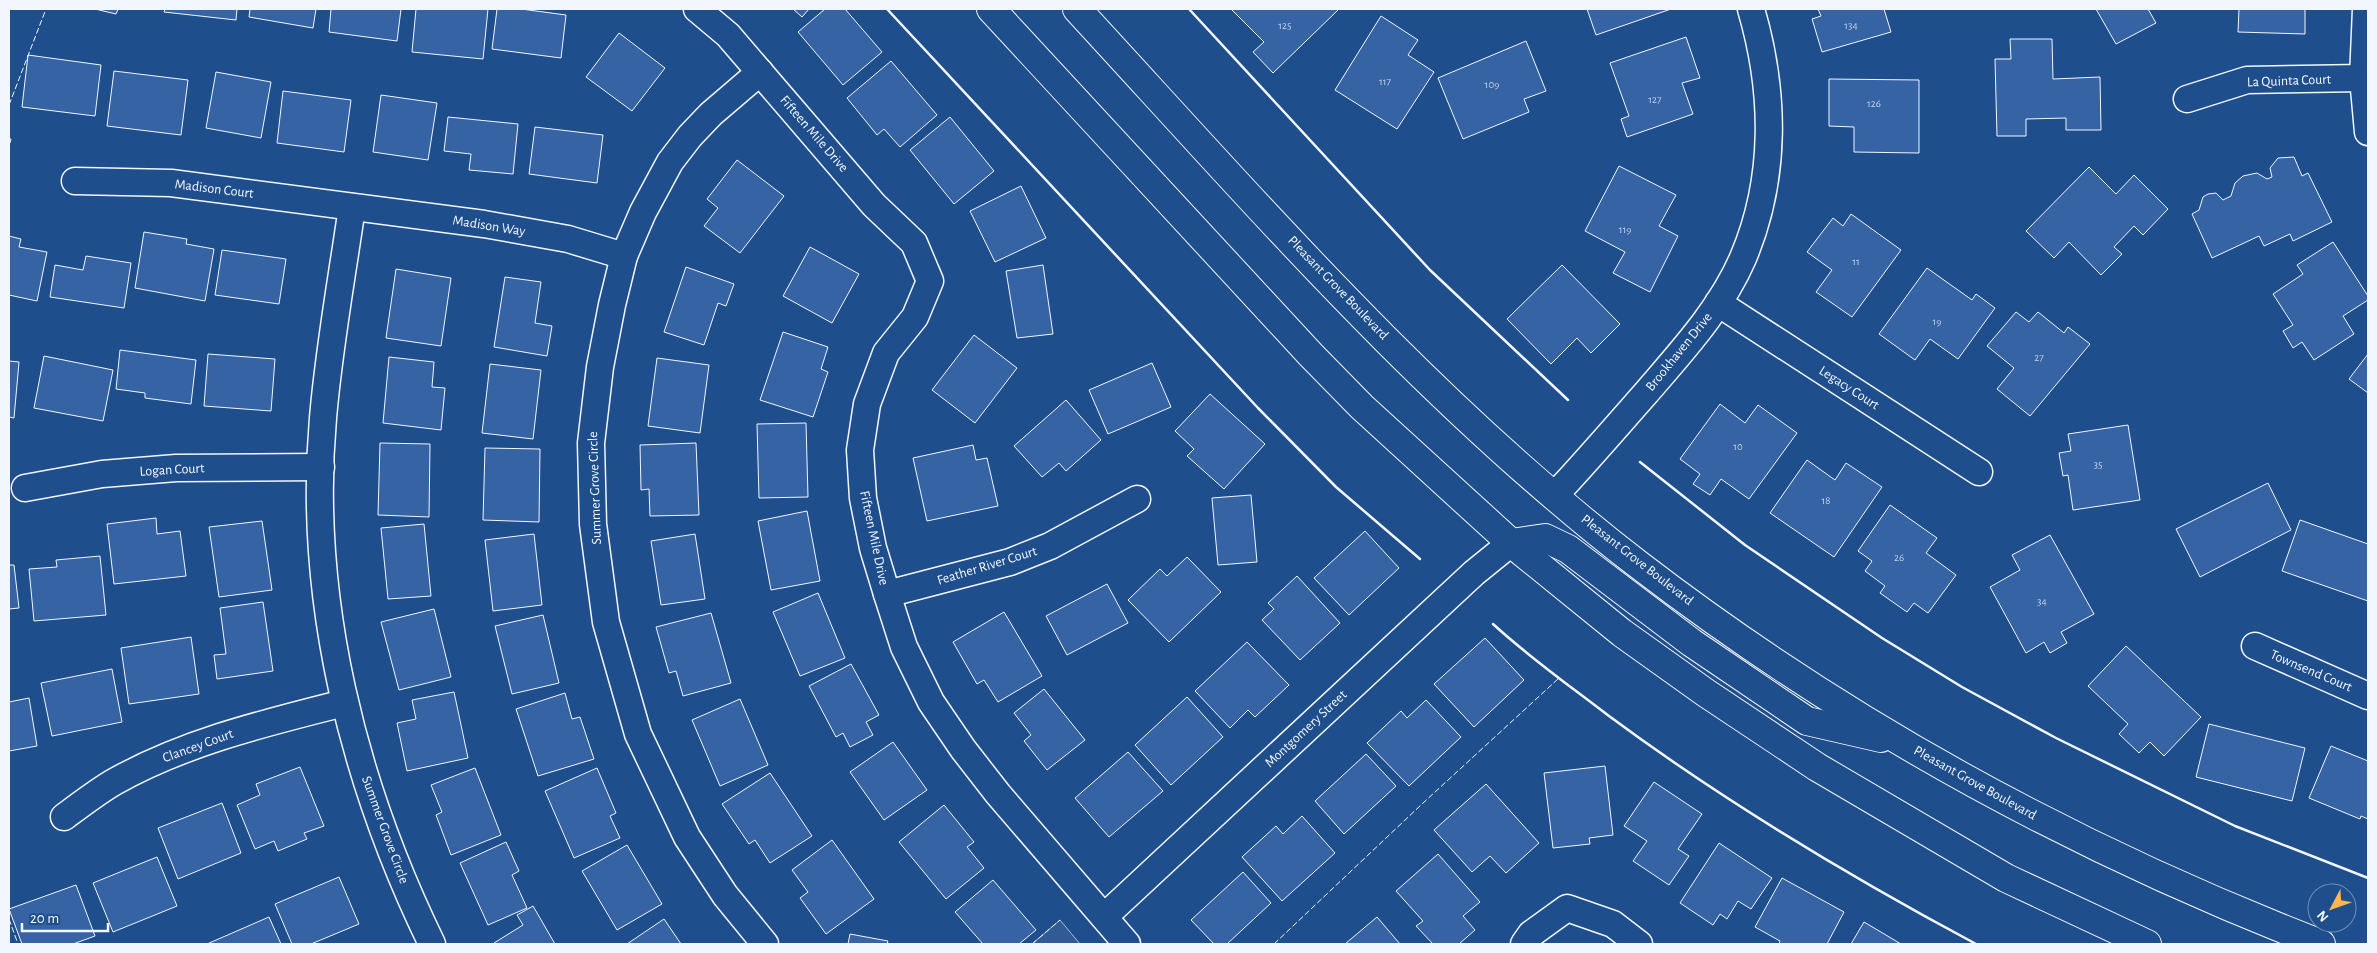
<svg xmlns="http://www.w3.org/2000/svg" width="2377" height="953" font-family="'Alegreya Sans',sans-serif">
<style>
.green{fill:#305b95;stroke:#a8bbd7}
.building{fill:#3563a3;stroke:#f2f6ff}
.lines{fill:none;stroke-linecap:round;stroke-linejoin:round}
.minor-casing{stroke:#f2f6ff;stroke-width:29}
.primary-casing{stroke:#f2f6ff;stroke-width:30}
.minor{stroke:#1f4e8c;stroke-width:26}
.primary{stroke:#1f4e8c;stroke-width:28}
.fence{stroke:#f2f6ff;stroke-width:1;stroke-dasharray:6 2.5;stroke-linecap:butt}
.wall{stroke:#f2f6ff;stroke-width:2.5}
.labels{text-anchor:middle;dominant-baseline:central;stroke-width:4;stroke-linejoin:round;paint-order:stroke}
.number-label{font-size:11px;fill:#c3d1e8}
.street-label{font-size:14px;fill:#f2f6ff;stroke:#1f4e8c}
</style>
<rect width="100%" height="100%" fill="#1f4e8c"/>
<polygon class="green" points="1060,920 1080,944 1032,944"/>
<g class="building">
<polygon points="95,9 118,9 116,14"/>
<polygon points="165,9 237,9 236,20 164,12"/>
<polygon points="250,9 316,9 313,28 249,17"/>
<polygon points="331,9 401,9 397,41 329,32"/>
<polygon points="416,9 488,9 483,59 412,52"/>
<polygon points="497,9 521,9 566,15 561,58 492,49"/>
<polygon points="793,9 809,9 802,17"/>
<polygon points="825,9 845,9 882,52 843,85 798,32"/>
<polygon points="1231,9 1339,9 1273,73 1253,52 1264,42"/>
<polygon points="1587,9 1671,9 1596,35"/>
<polygon points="1818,9 1884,9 1891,32 1822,52 1812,19 1821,16"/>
<polygon points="2096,9 2148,9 2156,23 2116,44"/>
<polygon points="2239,9 2305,9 2305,34 2238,32"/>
<polygon points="1381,16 1418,40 1408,55 1434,72 1397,129 1335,90"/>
<polygon points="619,33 665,68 632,111 586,77"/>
<polygon points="1686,37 1700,78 1682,83 1693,114 1627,137 1621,119 1629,116 1610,63"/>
<polygon points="2010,39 2052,39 2053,79 2100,77 2101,130 2066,130 2066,118 2026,119 2026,136 1997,136 1995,59 2011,59"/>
<polygon points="1526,41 1546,91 1524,99 1529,112 1463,139 1438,78"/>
<polygon points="28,55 101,65 95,116 22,107"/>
<polygon points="891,61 937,115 900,147 884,129 877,135 847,98"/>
<polygon points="114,71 188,80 181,135 107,126"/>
<polygon points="216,72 271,82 261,138 206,128"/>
<polygon points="1829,79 1919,80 1919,153 1854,152 1854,127 1829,126"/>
<polygon points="283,91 351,100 344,152 277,143"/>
<polygon points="381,95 437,103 428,160 373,152"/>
<polygon points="448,117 518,124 513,174 469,170 471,154 444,151"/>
<polygon points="950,117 994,171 954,204 910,150"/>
<polygon points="535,127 603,135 597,183 529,174"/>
<polygon points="2294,157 2302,176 2308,173 2332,222 2293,241 2290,234 2264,246 2259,236 2212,258 2192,214 2199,210 2203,197 2208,194 2216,193 2223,200 2231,196 2235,183 2243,176 2257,173 2267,179 2272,177 2270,168 2278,158"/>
<polygon points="737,160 784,196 740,253 704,226 718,208 707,199"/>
<polygon points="1619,166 1676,195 1659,226 1678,236 1650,292 1613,273 1625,252 1585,231"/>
<polygon points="2089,167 2116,194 2134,175 2168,209 2143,235 2134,226 2114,247 2122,254 2101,275 2069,242 2054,258 2026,231"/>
<polygon points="1021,186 1046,238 995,262 970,211"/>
<polygon points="1851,214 1901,250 1852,317 1816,292 1832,270 1807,252 1833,218 1843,226"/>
<polygon points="144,232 187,239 186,244 214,249 205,301 135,288"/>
<polygon points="9,236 21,239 19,247 47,252 37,301 9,295"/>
<polygon points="2333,242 2368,296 2368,300 2343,316 2354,334 2314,360 2302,342 2293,348 2283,331 2293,325 2273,294 2303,274 2297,265"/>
<polygon points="810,247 859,274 832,323 783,296"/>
<polygon points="222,250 286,259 279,304 215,295"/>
<polygon points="86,256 131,263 124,308 50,297 55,265 83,270"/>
<polygon points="1043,265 1053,334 1017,338 1006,271"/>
<polygon points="1562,265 1620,324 1591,353 1577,338 1551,364 1507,319"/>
<polygon points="686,267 734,284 726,306 718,303 704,345 664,332"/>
<polygon points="1927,268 1972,300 1976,294 1995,308 1958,359 1930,339 1915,360 1879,334"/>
<polygon points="396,269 451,278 441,346 386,338"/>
<polygon points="505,277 541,282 535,323 552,326 547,356 494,347"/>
<polygon points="2016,312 2029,322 2038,312 2064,333 2068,327 2090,344 2030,416 1997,389 2014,368 1987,346"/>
<polygon points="783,332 828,347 821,369 828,372 813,417 760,400"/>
<polygon points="974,335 1017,368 975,423 932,390"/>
<polygon points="120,350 196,360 191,404 145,398 145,393 116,389"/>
<polygon points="208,354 275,359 271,411 204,406"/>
<polygon points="2368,354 2368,393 2349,379"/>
<polygon points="44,356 113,370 103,421 34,408"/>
<polygon points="389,357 434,362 432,387 445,388 441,430 383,423"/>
<polygon points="657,358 709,365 700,433 648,426"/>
<polygon points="9,361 19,362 14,418 9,417"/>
<polygon points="1152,363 1171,407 1108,434 1089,390"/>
<polygon points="490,364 541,370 533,439 482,433"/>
<polygon points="1210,394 1265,444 1224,489 1187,456 1194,449 1175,431"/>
<polygon points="1066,400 1101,440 1066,471 1059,463 1042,477 1014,446"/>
<polygon points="1720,404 1745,423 1758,405 1797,433 1749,499 1721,479 1710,495 1693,484 1700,474 1680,459"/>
<polygon points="806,423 808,497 759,498 757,424"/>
<polygon points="2128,425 2140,500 2073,510 2068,475 2063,476 2059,453 2071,451 2068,434"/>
<polygon points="380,443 430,444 429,517 378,515"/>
<polygon points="696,443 699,515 650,516 649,489 641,490 640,445"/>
<polygon points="973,445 976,460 987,458 998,506 927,521 913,458"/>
<polygon points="485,448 540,449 539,522 483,520"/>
<polygon points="1807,460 1835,480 1846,463 1882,487 1834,557 1770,513"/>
<polygon points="2268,483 2291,530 2200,577 2176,529"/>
<polygon points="1251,495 1257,562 1218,565 1212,498"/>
<polygon points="1890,505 1937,538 1926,553 1956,575 1928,613 1914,603 1907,612 1880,593 1885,586 1865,571 1872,561 1858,551"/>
<polygon points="807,511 820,581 771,590 758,521"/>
<polygon points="156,518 157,534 180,531 186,576 114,584 107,524"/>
<polygon points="2300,520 2368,544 2368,601 2282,571"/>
<polygon points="262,521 272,590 219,597 209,527"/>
<polygon points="424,524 431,596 388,599 381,528"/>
<polygon points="1365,531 1399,568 1349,615 1314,578"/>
<polygon points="534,534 542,605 493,611 485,540"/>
<polygon points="695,534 705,599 661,605 651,541"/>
<polygon points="2050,535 2094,614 2061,632 2067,643 2050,653 2044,642 2026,653 1990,587 2020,570 2012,555"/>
<polygon points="100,556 106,615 34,621 29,569 57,567 56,560"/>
<polygon points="1187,557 1221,592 1169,642 1128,600 1160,569 1167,576"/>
<polygon points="9,565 14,565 19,608 9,609"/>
<polygon points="1297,576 1340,623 1300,660 1262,620 1274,609 1268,603"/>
<polygon points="1107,584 1128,623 1067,655 1046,616"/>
<polygon points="818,593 845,658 800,676 773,612"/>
<polygon points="263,602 273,671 217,679 214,655 226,654 220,608"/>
<polygon points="434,609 451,677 399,690 381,622"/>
<polygon points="1004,612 1042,676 998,702 984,680 977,684 953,642"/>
<polygon points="711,613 731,683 683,696 676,671 669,673 656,627"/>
<polygon points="543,615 559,683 512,694 495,626"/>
<polygon points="191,637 199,694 129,704 121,648"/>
<polygon points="1485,638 1524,680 1474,727 1434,684"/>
<polygon points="1247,642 1289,685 1255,717 1248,710 1230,728 1195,691"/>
<polygon points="2126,646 2201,717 2164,756 2150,742 2139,753 2119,734 2128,724 2088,686"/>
<polygon points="851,664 879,715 866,722 873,735 850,747 843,733 836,737 809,686"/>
<polygon points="112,669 122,722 52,736 41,683"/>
<polygon points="1044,689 1085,740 1047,770 1024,741 1031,735 1014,713"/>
<polygon points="454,692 468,758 407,771 397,723 416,719 412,700"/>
<polygon points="565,693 572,719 580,717 594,759 538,776 516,709"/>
<polygon points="1187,697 1223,737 1171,785 1135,745"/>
<polygon points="29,698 37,746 9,751 9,702"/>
<polygon points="740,699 768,765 720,786 692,720"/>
<polygon points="1426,700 1461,737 1409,786 1367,743 1401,711 1407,718"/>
<polygon points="2209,724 2305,748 2292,801 2196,777"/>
<polygon points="893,742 927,790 884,820 850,772"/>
<polygon points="2331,746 2368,761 2368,819 2361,816 2360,819 2309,798"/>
<polygon points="1128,752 1163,791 1109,837 1075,798"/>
<polygon points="1366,754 1396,786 1344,834 1315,801"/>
<polygon points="1605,766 1613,835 1589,838 1590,844 1553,848 1544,773"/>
<polygon points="300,767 324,826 304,833 307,839 278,851 274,841 255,849 237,805 260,795 256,784"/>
<polygon points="475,768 501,835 451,855 436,815 442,812 431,785"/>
<polygon points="597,768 616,813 610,816 620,838 574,858 545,791"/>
<polygon points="770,773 812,836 770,863 755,840 749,844 722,804"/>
<polygon points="1654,782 1702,814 1678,849 1689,856 1669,885 1633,861 1647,841 1624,826"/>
<polygon points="1486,784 1539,843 1506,873 1490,856 1472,872 1434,830"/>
<polygon points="222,803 241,853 178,879 158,828"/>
<polygon points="944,805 974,842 967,847 984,868 946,899 899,842"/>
<polygon points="1302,816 1335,853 1282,901 1242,857 1276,826 1283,834"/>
<polygon points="832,840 874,899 826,934 800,898 808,892 792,870"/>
<polygon points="506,842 519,871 512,875 527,908 488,925 460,863"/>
<polygon points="1719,843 1772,878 1751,909 1738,901 1727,919 1720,914 1713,925 1680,903"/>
<polygon points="627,845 662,904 617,930 582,871"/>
<polygon points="1438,854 1480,902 1463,916 1475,930 1459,944 1433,944 1416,926 1423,921 1396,891"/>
<polygon points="157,857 177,906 113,932 93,883"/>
<polygon points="1243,872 1271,903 1227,944 1214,944 1191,920"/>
<polygon points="339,877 359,924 311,944 292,944 275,904"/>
<polygon points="1782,878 1844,912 1827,944 1779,944 1780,941 1755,927"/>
<polygon points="993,880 1036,930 1019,944 983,944 955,912"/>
<polygon points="76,885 95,936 73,944 22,944 9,909"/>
<polygon points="533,906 555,944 495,944 494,943 523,925 517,915"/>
<polygon points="269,917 281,944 207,944"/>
<polygon points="1377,917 1400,944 1345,944"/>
<polygon points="664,919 681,944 627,944"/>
<polygon points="1864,922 1901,944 1851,944"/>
<polygon points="850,934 888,941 887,944 848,944"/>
</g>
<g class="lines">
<g class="minor-casing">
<g id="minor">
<polyline points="697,9 728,35 874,205 914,243 930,281 915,317 886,353 867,404 860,450 863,498 873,548 887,594 904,647 931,702 963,749 998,794 1127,944"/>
<polyline points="2366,9 2363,78 2368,132"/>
<polyline points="760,72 711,114 690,136 670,162 643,212 624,256 612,305 600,367 591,443 593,524 606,622 638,734 687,837 725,895 765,944"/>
<polyline points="2187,99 2247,80 2363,78"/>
<polyline points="75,181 171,183 484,224 568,239 624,256"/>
<path d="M352,207C342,277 329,347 323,418C307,599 353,782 432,944"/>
<polyline points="1718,303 1979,472"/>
<polyline points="25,488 102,474 176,468 321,467"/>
<path d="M1555,495C1586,462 1616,427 1646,393C1682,351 1721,309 1743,258C1777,178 1775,91 1751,9"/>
<polyline points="887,594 1010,562 1050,546 1137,499"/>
<polyline points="2255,646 2368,696"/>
<path d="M64,817C80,805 97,792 114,782C185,742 265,723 344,703"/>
<polyline points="1104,917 1474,573 1511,543"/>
<polyline points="1524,944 1531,934 1567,908 1613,924 1639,944"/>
</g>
</g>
<g class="primary-casing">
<g id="primary">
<polyline points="991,9 1311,355 1362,407 1511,543 1622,633 1706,693 1817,767 2006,878 2147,944"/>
<path d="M1077,9C1255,202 1429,404 1639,565C1846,724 2078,850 2321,944"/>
<polyline points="1511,543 1545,538 1568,549 1692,643 1807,721 1881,738"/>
</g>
</g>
<use href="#minor" class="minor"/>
<use href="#primary" class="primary"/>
<g class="fence">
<polyline points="9,105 46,9"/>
<polyline points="9,139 11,139 9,148"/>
<polyline points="9,919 18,944"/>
<polyline points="1032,944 1060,920"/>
<polyline points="1274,944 1422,804 1559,678"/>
</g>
<g class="wall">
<polyline points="887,9 1258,408 1336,487 1420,559"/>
<polyline points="1189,9 1430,270 1568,400"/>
<polyline points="1640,462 1745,545 1882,638 1962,687 2056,738 2235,826 2368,878"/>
<path d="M1493,624C1530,658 1570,686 1609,716C1725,802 1849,876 1976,944"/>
</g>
</g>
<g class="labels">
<g class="number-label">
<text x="1285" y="25">125</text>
<text x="1851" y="25">134</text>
<text x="1385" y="81">117</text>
<text x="1492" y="84">109</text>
<text x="1655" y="99">127</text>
<text x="1874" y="103">126</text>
<text x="1625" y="229">119</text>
<text x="1856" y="261">11</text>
<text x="1937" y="321">19</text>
<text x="2039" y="357">27</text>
<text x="1738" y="446">10</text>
<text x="2098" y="464">35</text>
<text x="1826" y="500">18</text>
<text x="1899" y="557">26</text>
<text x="2042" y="601">34</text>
</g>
<g class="street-label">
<text transform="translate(2289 81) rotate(-2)">La Quinta Court</text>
<text transform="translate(814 134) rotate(49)">Fifteen Mile Drive</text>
<text transform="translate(214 189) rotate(7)">Madison Court</text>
<text transform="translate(489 226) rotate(9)">Madison Way</text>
<text transform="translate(1338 288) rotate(46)">Pleasant Grove Boulevard</text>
<text transform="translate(1679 352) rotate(-51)">Brookhaven Drive</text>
<text transform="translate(1849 388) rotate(33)">Legacy Court</text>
<text transform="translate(172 470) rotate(-3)">Logan Court</text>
<text transform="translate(595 488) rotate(-92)">Summer Grove Circle</text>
<text transform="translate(874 538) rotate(78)">Fifteen Mile Drive</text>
<text transform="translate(1637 560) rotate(38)">Pleasant Grove Boulevard</text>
<text transform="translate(987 566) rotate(-17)">Feather River Court</text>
<text transform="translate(2311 671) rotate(23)">Townsend Court</text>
<text transform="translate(1306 729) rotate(-43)">Montgomery Street</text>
<text transform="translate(198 746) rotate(-20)">Clancey Court</text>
<text transform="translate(1975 783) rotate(29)">Pleasant Grove Boulevard</text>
<text transform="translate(385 830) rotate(70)">Summer Grove Circle</text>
</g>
</g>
<rect width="2377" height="953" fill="none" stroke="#f2f6ff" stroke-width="20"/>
<g transform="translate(2332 908) rotate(229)"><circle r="24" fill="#1f4e8c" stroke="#7391ba"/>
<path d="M0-4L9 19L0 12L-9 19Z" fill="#ffb74d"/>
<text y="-8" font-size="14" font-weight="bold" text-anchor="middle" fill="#f2f6ff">N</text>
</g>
<path d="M22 923v8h86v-8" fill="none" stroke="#f2f6ff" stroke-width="2.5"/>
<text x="30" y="923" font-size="15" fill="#f2f6ff" stroke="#1f4e8c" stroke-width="4" paint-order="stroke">20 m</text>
</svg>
